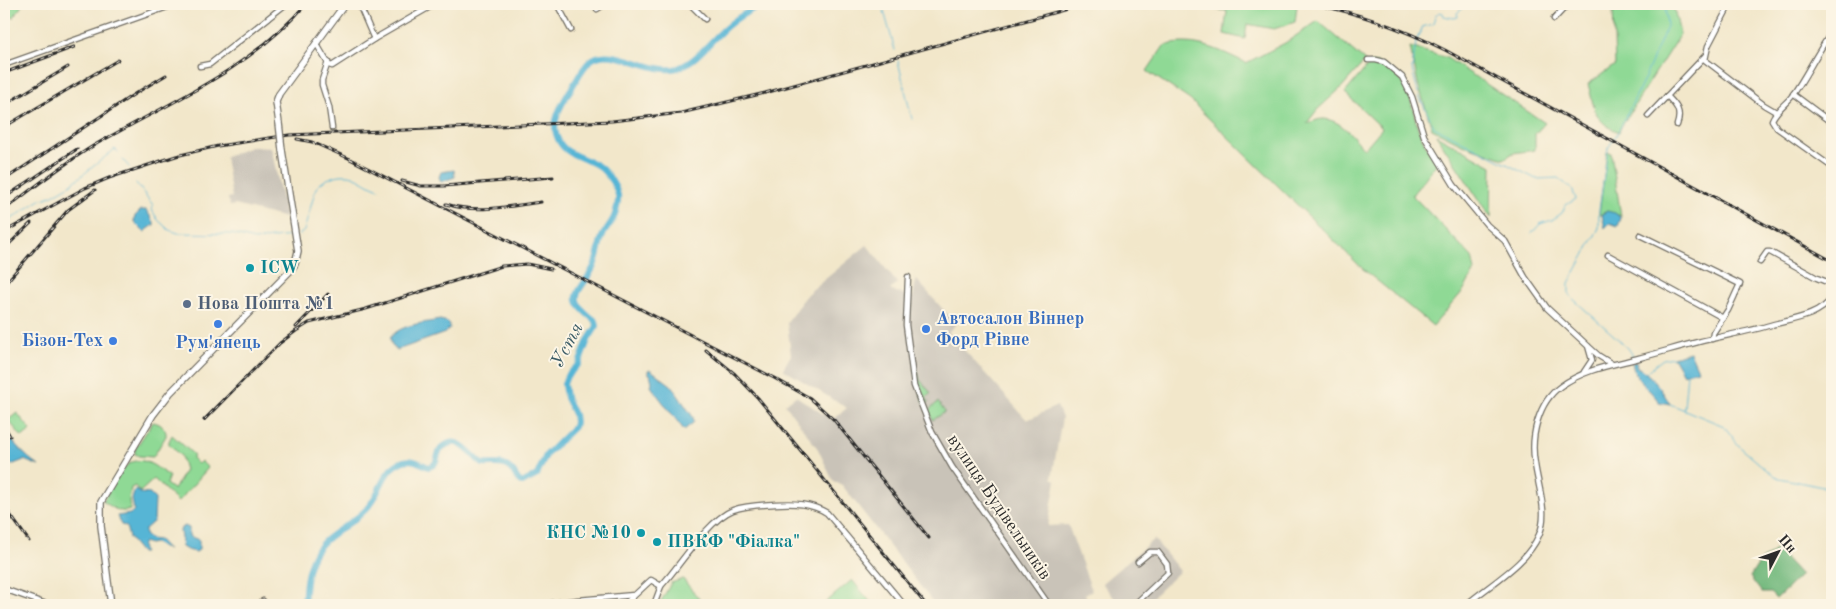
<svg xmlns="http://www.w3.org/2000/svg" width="1836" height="609" font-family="'Old Standard TT',serif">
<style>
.industrial{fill:#c9c3b8}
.green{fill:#8fd995;stroke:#5d8260}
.forest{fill:#73b97e;stroke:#4f7254}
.water{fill:#56b5d5;stroke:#407080}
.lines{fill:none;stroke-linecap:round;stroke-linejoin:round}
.stream{stroke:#56b5d5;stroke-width:1}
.river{stroke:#56b5d5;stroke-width:6}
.minor-casing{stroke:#716d63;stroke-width:7}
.major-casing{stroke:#716d63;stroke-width:8}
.minor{stroke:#fff;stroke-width:4.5}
.major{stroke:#fff;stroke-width:5.5}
.rail-casing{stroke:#2b2b2b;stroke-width:3}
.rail{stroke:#fcf5e5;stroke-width:1;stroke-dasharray:4;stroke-linecap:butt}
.major-bridge-casing{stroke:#716d63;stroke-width:8;stroke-linecap:butt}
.major-bridge{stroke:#fff;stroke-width:5.5}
.culture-dot{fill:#0f9aa8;stroke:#fcf5e5;stroke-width:2}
.service-dot{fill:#5c6f8a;stroke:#fcf5e5;stroke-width:2}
.shop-dot{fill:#3f7fe0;stroke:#fcf5e5;stroke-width:2}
.labels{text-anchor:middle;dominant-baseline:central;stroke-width:4;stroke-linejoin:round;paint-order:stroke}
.culture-label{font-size:18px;font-weight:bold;fill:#0d838f;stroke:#fcf5e5;text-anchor:start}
.service-label{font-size:18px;font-weight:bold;fill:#4e5e75;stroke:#fcf5e5;text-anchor:start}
.shop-label{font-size:18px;font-weight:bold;fill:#366cbe;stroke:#fcf5e5;text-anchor:start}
.street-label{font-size:18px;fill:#2b2b2b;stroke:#fcf5e5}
.water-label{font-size:19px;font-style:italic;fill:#3a5b66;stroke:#fcf5e5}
</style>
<rect width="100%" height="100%" fill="#fcf5e5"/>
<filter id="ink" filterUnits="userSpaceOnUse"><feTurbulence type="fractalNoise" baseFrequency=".02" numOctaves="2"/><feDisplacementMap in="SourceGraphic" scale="10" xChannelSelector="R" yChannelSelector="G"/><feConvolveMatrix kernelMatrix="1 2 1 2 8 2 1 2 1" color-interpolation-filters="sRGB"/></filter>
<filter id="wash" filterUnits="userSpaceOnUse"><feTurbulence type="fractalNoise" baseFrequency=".0096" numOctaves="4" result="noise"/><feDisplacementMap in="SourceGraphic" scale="20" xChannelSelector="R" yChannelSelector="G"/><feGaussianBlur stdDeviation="1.12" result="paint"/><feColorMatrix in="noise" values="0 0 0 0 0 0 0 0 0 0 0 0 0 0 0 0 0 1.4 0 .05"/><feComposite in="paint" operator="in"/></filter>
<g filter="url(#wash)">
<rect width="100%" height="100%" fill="#f2e7ca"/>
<g class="industrial">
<polygon points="251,147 271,147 286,218 235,205 230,206 228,198 232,197 225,157"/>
<polygon points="867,245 897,283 890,290 913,297 916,279 956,324 948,332 1027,420 1057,406 1062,418 1052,478 1056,480 1048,526 1068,525 1092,591 1085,594 1090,605 935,605 842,485 833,481 818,449 785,404 796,396 832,420 847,408 783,369 791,355 787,322 807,294"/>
<polygon points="1154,539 1180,571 1144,605 1120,605 1102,583"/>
</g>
<g class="green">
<polygon points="4,4 23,4 13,18 4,11"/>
<polygon points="1185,4 1272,4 1297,6 1295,22 1274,29 1247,24 1245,39 1224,34 1227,11 1187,6"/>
<path d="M1616,4H1673L1680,34L1621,127L1619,132C1593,121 1595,109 1588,84L1615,65L1613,9Z"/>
<path d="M1318,21L1365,61L1341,88L1317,110L1307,123C1312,122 1318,119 1323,119C1340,119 1354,137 1364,149L1382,128L1345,93L1370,63C1377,62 1382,64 1388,68C1414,86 1410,110 1421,136C1425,145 1432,154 1437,163L1412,195L1472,257L1475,271L1463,291L1433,326L1364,270L1190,100L1147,71L1164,46C1193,37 1220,50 1246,63L1285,43Z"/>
<polygon points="1410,47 1447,58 1545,123 1535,134 1535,150 1513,153 1504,159 1464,145 1432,129 1418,84"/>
<polygon points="1436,135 1492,166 1491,218"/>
<polygon points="1607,152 1611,153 1621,216 1607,211 1601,215 1599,214"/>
<polygon points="916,366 920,380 931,393 926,398 929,402 927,404 924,403 920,392 914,368"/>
<polygon points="938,402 945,412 933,420 928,411"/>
<polygon points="17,413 31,430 22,437 8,420"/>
<path d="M153,422C160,423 167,428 166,436L153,457L139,456L135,454V449Z"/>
<path d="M172,435L194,455L192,458L198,464L201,461L208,468L178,502L154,479L140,492L135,486L131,488L129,501L130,510C119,514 112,507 103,501C113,485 125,451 149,463C156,466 162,472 169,476L166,484L174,490L185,470L181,456L169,444V441Z"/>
<polygon points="683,579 704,605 659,605 671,583"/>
<polygon points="852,580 873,605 827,605 825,603"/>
</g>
<polygon class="forest" points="1777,549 1801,575 1776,599 1770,593 1762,593 1750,577 1760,561"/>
<g class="water">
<polygon points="454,170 455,177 441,182 439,177 441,172"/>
<polygon points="141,210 146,210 154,222 154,225 144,232 134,222 135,216"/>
<polygon points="1607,211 1615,213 1621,218 1618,226 1610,223 1605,228 1602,215"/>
<path d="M440,320L448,322L450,328L445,333L397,350L392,346L390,338C400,324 425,323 440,320Z"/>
<polygon points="1690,352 1698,370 1683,374 1673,357"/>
<path d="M1632,362H1636L1637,367C1651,374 1662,390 1670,404L1659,402C1649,387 1634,381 1632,362Z"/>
<polygon points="648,370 651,370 671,385 693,417 694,422 684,430 655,392 651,386 652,382 650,374 648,373"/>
<path d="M4,429C14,444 24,455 39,466L24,460L11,465L4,460Z"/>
<polygon points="135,489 140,493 150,494 155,499 154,521 145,529 145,535 150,539 159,540 168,550 155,543 149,544 144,542 142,546 144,553 141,553 129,538 126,526 121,525 117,516 130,514 134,510 132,499"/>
<polygon points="185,526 189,528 189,536 199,540 199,550 196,552 187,550 182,547 180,531 181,528"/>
</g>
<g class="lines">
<g class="stream">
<polyline points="882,4 895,50"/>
<polyline points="1467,4 1457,13 1458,17 1453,18 1444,16 1443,13 1439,12 1435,16 1433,24 1422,27 1416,42 1412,69 1419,96 1434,127 1536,179 1558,178 1572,189 1576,199 1566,205 1562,213 1552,220 1540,224 1532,233"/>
<polyline points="898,61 912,119"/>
<polyline points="123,160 129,167"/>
<polyline points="136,183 153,205 152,210 158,220 169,230 178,233 232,234 254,240 292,236"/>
<polyline points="4,224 40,200 51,196 70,185 115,149 118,152"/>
<path d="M299,235L304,231L316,188C324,178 341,172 353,176C362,179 369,186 379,189"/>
<polyline points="1632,362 1632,354 1628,348 1572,298 1569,294 1569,283 1599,228 1599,210 1608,148 1617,134 1643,82 1667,26 1665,4"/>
<polyline points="1646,372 1663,359 1673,357"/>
<polyline points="1670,404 1724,426 1740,447 1775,477 1832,489"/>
<polyline points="1684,408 1687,373"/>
</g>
<path class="river" d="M304,605C305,588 306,569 315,553C327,532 354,525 369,506C380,493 383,471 399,463C410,457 418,462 428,467C441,465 434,453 443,447C459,433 471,456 483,464C495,465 504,460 514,473C517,478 517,480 522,483L537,475L546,455L574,427L575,422L574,414L566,398L564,384L567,376L579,364L588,340L597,326L596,321C561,296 582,293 594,266C598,257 599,246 602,237C605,230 611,224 614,217C616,212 619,200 618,195C615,183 604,168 593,163C577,155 562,154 556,134C552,120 562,104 569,92C576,82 581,69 590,61C610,43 653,76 678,68C699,60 712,38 730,24C739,16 751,10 762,4"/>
</g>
</g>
<g filter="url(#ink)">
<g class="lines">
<g class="minor-casing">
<g id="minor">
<polyline points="359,4 374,39"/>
<polyline points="557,4 571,30"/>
<polyline points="690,4 705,19"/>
<polyline points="1730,4 1708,46 1705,60 1764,105 1776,112"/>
<polyline points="597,9 605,4"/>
<polyline points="1554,19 1568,4"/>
<path d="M1832,32C1817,52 1807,75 1792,96C1786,104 1776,110 1772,120L1777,128L1832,167"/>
<polyline points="316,43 329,65 332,66 374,39 435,4"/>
<polyline points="1368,60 1376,60 1384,62 1402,77 1412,97 1424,136 1454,185 1487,225 1505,241 1525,277 1547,308 1588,346 1592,360 1584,372"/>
<polyline points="328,62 322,80 322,85 329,107 332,128"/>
<polyline points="4,65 176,4"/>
<polyline points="200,66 210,64 286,4"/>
<polyline points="1793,94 1832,123"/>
<path d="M1667,96C1676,105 1682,111 1677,125"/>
<polyline points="1648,116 1705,56"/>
<polyline points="1640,235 1740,284 1728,310 1713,333 1712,339"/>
<polyline points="1608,255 1723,318"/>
<polyline points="1760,262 1767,252 1770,252 1817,278 1832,284"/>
<polyline points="908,277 906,325 914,386 932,432 952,467 1049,605"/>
<polyline points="1589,347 1599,356 1612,364"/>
<polyline points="4,589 49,605"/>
<polyline points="257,605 263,601"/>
<polyline points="538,605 578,600 634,595"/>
<polyline points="624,605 651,580 661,586"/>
<path d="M654,605L661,586L667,579C683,560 710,519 733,510C746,505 761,505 775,504C794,503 811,503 827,513L904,605"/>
<polyline points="1134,605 1168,573 1167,564 1158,552 1150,552 1138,562"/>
<path d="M1466,605C1490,584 1526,565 1539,535C1549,513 1538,487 1535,464C1530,437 1538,402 1561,386C1585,369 1612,365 1639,358C1659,353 1678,347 1698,342C1722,336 1747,332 1771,325C1793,319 1818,317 1832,298"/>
</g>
</g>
<g class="major-casing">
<g id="major">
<polyline points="279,123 276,102 279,94 345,4"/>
<polyline points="111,605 101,526 101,502 153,415 170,393 290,271 295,264 298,251 282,150"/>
</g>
</g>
<use href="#minor" class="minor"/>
<use href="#major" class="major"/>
<g class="rail-casing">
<g id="rail">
<path d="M1313,4C1359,13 1403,29 1445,50L1832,261"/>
<polyline points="4,73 74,47"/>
<polyline points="4,105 68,67"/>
<polyline points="4,127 118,60"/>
<polyline points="297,139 312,142 355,161"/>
<polyline points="350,159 774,378 810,398 834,420 929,538"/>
<polyline points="4,180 136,93 166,75"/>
<polyline points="402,181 421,186 444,186 553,177"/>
<polyline points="4,198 77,149"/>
<path d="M446,204C477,214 509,206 541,202"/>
<path d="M4,210C33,188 62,165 93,146C166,104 250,70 306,4"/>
<polyline points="4,232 85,188 109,178 176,156 218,146 289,135 612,121 681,113 765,93 1085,4"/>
<polyline points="4,249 31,223"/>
<polyline points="4,285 68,210 95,190"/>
<polyline points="296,327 328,294"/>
<polyline points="706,350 735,374 758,398 926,605"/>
<polyline points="204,420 280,343 296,331 309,323 366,309 502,266 527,264 551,269"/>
<polyline points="4,426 10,436"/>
<polyline points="4,506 29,541"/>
</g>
</g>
<use href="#rail" class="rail"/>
<g class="major-bridge-casing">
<polyline id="major-bridge" points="279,123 282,150"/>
</g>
<use href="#major-bridge" class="major-bridge"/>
</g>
</g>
<g class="culture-dot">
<circle cx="250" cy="268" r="5"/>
<circle cx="641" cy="533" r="5"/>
<circle cx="657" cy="542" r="5"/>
</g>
<circle class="service-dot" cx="187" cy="304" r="5"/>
<g class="shop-dot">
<circle cx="218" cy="324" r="5"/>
<circle cx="926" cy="329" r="5"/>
<circle cx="113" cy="341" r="5"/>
</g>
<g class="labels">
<g class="culture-label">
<text x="260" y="268">ICW</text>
<text x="631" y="533" text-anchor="end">КНС №10</text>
<text x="667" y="542">ПВКФ "Фіалка"</text>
</g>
<g class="service-label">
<text x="197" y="304">Нова Пошта №1</text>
</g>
<g class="shop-label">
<text x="936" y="319">Автосалон Віннер<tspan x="936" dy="21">Форд Рівне</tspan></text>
<text x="103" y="341" text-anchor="end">Бізон-Тех</text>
<text x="218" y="343" text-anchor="middle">Рум'янець</text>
</g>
<g class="street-label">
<text transform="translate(999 507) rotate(56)">вулиця Будівельників</text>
</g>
<g class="water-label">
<text transform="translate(568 346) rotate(-62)">Устя</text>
</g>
</g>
<rect width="1836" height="609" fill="none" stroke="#fcf5e5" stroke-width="20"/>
<g transform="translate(1778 552) rotate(49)" stroke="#fcf5e5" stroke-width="4" paint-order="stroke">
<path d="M0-4L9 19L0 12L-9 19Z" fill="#2b2b2b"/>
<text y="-8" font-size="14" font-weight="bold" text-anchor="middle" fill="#2b2b2b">Пн</text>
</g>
</svg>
